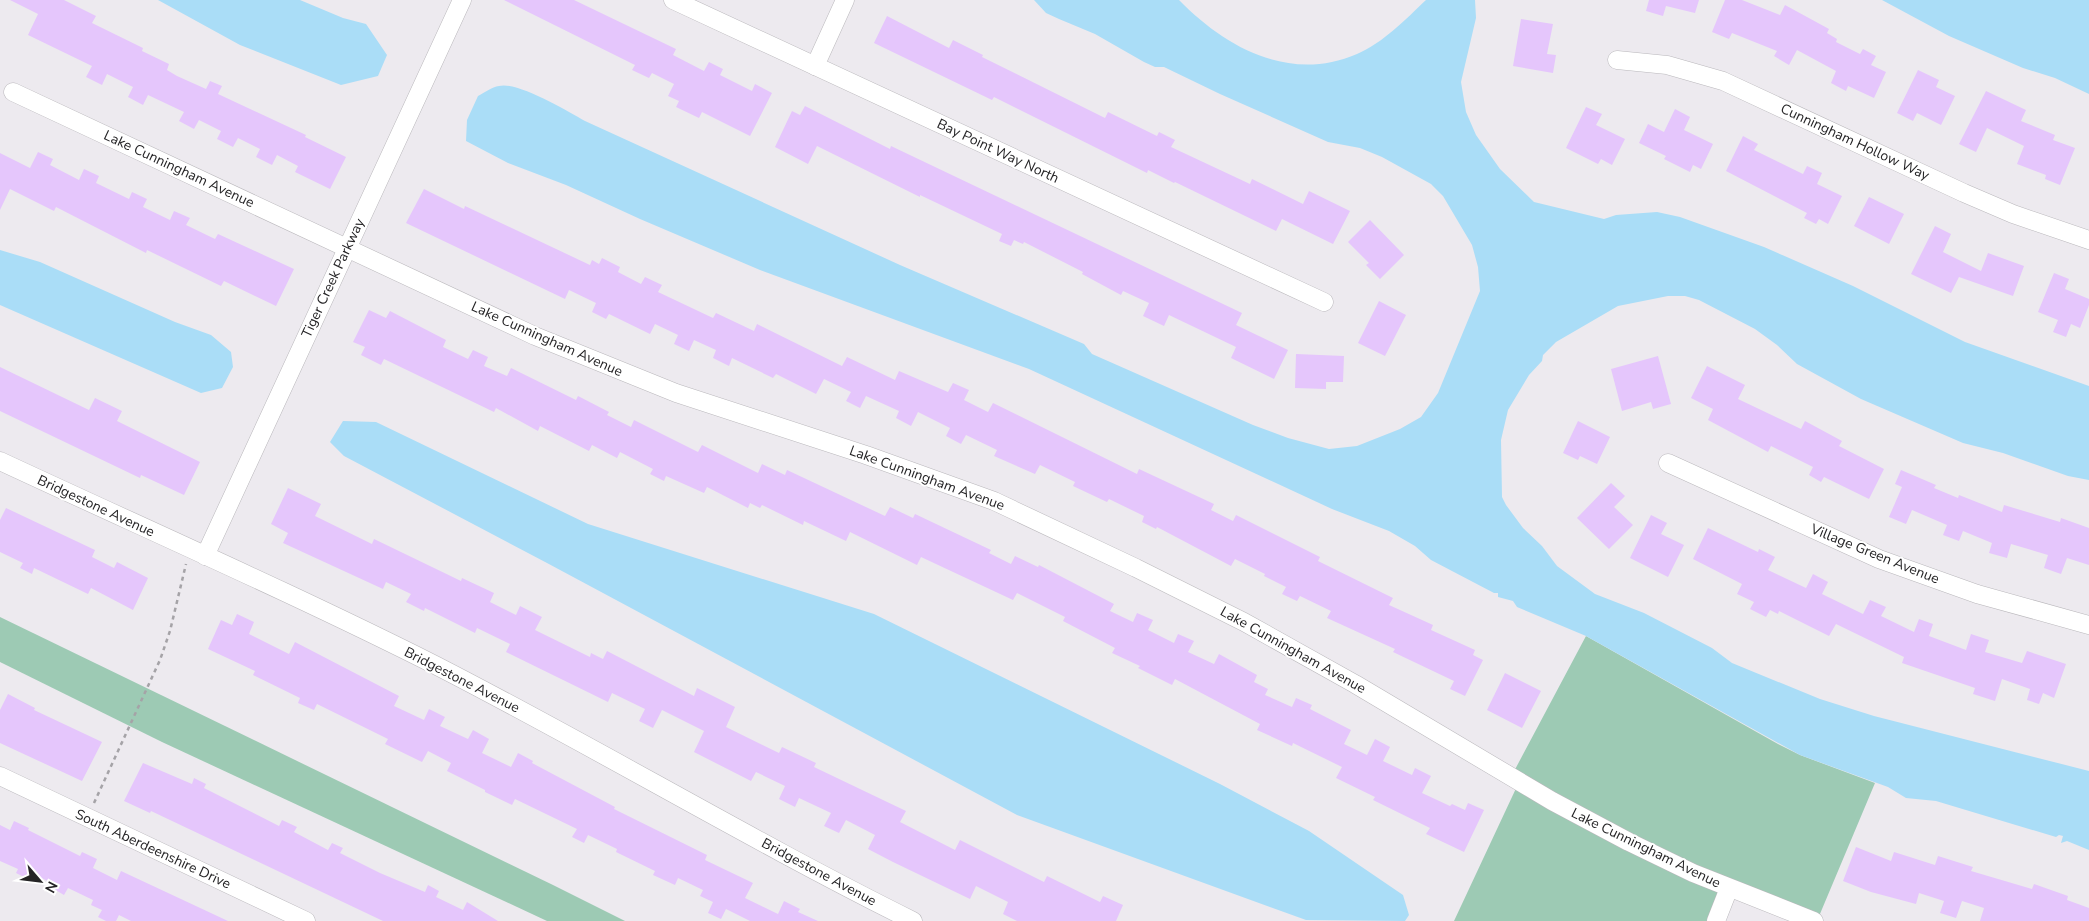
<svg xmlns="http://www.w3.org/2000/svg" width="2089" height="921" font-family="'Nunito Sans',sans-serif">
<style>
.green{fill:#9dcab4}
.water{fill:#aaddf7}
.building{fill:#e5c6fc}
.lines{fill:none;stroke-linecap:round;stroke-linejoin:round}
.street-casing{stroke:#bab8bc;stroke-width:19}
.path{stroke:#a5a3a7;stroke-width:2.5;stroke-dasharray:4 4;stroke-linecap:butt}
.street{stroke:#fff;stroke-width:18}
.labels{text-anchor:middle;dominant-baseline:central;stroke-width:4;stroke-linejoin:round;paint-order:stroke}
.street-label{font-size:14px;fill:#252426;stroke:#fff}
</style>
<rect width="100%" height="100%" fill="#edeaef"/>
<g class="green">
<polygon points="0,617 553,885 625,921 547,921 162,742 0,662"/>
<polygon points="1586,636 1778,744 1800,755 1875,783 1817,921 1730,888 1716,921 1454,921 1519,782 1511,777"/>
</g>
<g class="water">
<polygon points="158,0 300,0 343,18 366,24 387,55 378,76 341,85 240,45"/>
<path d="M1034,0H1179C1226,48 1290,83 1357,54C1383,43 1406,19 1426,0H1475L1476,18L1461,82L1466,112L1476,135L1500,169L1534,202L1604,219L1616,215L1657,212L1680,217L1764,247L1853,286L1965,342L2089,386V480L2068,476L2003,453L1963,443L1861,399L1797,364L1777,345L1755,329L1699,300L1685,296H1668L1618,306L1556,342L1543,355L1542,361L1529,375L1508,410L1501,440L1502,497L1506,505L1523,528L1542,546L1557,566L1595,594L1644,613L1712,648L1732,663L1820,699L1874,716L2089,771V850L2067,841L2061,843L2063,836L2059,835L2056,837L1936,801L1906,798L1888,787L1800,755L1586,636L1517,607L1513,601L1498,597V593H1494L1431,560L1415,546L1389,531L1332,509L1029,369L760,270L640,219L566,185L508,163L466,141L467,120L478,96C484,93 492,87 499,86C517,81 567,111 585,121L900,265L1084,344L1092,354L1253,425L1288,438L1329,449L1357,446L1400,429L1421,417L1438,393L1480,291L1478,267L1472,245L1443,196L1431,184L1382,157L1360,148L1328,142L1220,94L1164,67H1155L1144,62L1095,34L1059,19L1046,13Z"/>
<polygon points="1882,0 2089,0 2089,94 2055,78 2023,68 1949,36"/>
<polygon points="0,250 40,262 175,322 211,335 231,352 233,367 222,388 201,393 0,305"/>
<polygon points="343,421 376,422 588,524 874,614 1220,784 1309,831 1403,895 1409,915 1405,921 1306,920 1017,815 547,563 344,456 330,442"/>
</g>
<g class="building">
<polygon points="10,0 64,0 96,16 92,23 143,48 142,51 169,64 167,70 177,76 206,89 210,81 222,86 218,94 306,135 305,137 346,157 330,189 295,172 298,166 277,155 272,165 256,157 260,149 238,138 233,147 217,139 221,131 199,120 194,129 179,121 184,112 148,95 143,105 128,97 133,87 107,74 102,85 86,77 92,66 28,35 38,14"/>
<polygon points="504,0 574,0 676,49 673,55 704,71 709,62 723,69 720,75 752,91 755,84 772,93 750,136 702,112 699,118 676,107 679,101 668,96 674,84 652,73 649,78 632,70 635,65"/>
<polygon points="1649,0 1699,0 1695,13 1666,6 1663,16 1646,11"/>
<polygon points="1725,0 1742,0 1780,15 1785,5 1829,29 1827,33 1837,39 1836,42 1860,54 1863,49 1876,56 1871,65 1886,72 1874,98 1848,86 1846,91 1831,83 1836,71 1797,50 1789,65 1774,56 1777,51 1732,33 1729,39 1712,32"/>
<polygon points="887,16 949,48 953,40 983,55 982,57 1105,118 1108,112 1157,136 1159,132 1175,140 1171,147 1250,184 1252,179 1303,204 1309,191 1350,211 1333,244 1282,219 1276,231 1175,182 1174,183 1148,170 1147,173 994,97 992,100 874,43"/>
<polygon points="1521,19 1553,24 1547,54 1556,55 1553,73 1513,66"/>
<polygon points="1918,70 1939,80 1936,87 1955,96 1941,125 1917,113 1913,121 1897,113"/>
<polygon points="1986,91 2026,110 2021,121 2055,135 2053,140 2075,148 2060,185 2045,179 2046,175 2017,164 2024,146 1987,128 1976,152 1959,144"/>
<polygon points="805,106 890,149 891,146 1242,313 1236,325 1288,350 1274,379 1231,358 1236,347 1169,315 1164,326 1143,316 1149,303 1123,291 1121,295 1082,274 1083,272 1024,242 1023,244 1014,240 1011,246 999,241 1002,234 920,195 920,197 817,146 808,164 775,147 792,111 800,115"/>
<polygon points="1586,107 1602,114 1596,125 1625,139 1612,165 1601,159 1598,164 1566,148"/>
<polygon points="1675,109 1690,117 1684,130 1713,144 1701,169 1693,165 1690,172 1664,159 1666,156 1639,143 1648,124 1664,132"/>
<polygon points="1743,136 1758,144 1754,150 1803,174 1807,166 1822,173 1817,184 1842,196 1828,224 1819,219 1816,224 1804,218 1807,213 1726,171"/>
<polygon points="38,152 53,159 50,165 79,180 84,169 99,176 96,183 129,199 132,192 147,199 143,207 170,220 174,211 190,218 186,225 215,239 218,234 294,269 276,306 224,281 221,286 147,250 146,253 56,207 54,211 10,189 0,210 0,153 30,168"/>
<polygon points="424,189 464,209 465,206 590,265 592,260 599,264 602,258 620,267 618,272 641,284 645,277 662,285 658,292 713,318 716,313 754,331 757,324 842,366 847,357 895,380 899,371 948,392 953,383 969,390 964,400 988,412 993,403 1137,474 1139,469 1214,504 1211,510 1233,521 1236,515 1320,557 1318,561 1393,598 1389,605 1433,625 1431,630 1475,650 1473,655 1483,660 1465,696 1450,689 1454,681 1393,652 1395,649 1327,618 1331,611 1300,596 1297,601 1282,594 1286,587 1264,576 1265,574 1235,559 1231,566 1157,527 1156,529 1142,522 1144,516 1109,499 1107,502 1073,486 1075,482 1040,465 1035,474 994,456 997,450 966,435 961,444 946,436 950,428 918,412 911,426 896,418 899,411 866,396 860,408 846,401 851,392 824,379 816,394 776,374 773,378 732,358 729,366 713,358 716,350 694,340 689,351 674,344 678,335 655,324 650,334 609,314 606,319 592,312 596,303 569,290 565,299 406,223"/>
<polygon points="1869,197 1904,214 1889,244 1854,226"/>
<polygon points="1370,220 1404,255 1380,279 1366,265 1369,263 1348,242"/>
<polygon points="1935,226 1951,234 1943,252 1981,271 1988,253 2024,266 2013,296 1959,277 1951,293 1911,274"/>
<polygon points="2054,273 2069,279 2065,289 2089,299 2089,305 2080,328 2071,324 2066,337 2053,332 2058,320 2038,312"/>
<polygon points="1379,301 1406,315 1385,356 1358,343"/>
<polygon points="369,310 386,318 390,311 446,340 443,347 468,359 473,350 488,357 484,366 507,376 511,368 576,400 578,396 609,412 607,415 631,427 634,420 698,452 702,445 758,473 762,464 785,475 787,470 885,516 890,507 913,518 915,514 991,550 989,553 1011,564 1015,556 1038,567 1039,565 1114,604 1110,611 1133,622 1137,613 1153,620 1148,630 1174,643 1178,634 1194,641 1188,652 1214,664 1219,654 1257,675 1254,682 1268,689 1265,695 1292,707 1296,698 1312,705 1310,709 1351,730 1344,744 1367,755 1375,739 1390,747 1383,761 1412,775 1415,768 1431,776 1422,793 1450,806 1452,804 1465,810 1468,803 1484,810 1464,852 1426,834 1430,828 1373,800 1375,797 1336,778 1342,767 1293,743 1292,746 1257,730 1260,724 1175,679 1172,685 1138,668 1140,666 1112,653 1115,648 1063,621 1065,617 1017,593 1013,600 921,557 917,565 850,532 846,541 804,521 803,525 762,505 760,508 750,503 748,508 707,487 704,493 666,476 664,481 650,474 653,469 620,452 617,458 592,445 589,451 540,426 538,431 496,408 494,412 384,359 381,365 361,355 365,347 353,342"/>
<polygon points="1296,354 1344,356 1343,382 1326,382 1326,389 1295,388"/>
<polygon points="1658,356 1671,404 1653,409 1651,402 1622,411 1611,369"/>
<polygon points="1707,366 1745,385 1738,399 1801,429 1805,421 1842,441 1839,446 1884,469 1869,499 1824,477 1821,482 1809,475 1813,467 1771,446 1768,452 1708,420 1713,409 1691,398"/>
<polygon points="0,367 89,410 95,398 122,411 117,421 200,462 184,495 141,475 140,478 0,411"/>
<polygon points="1578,421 1610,437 1597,464 1580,456 1578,460 1563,453"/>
<polygon points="1901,470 1936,485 1934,488 1958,498 1959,495 2002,512 2004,505 2060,522 2061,518 2089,528 2089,565 2067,558 2061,574 2044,568 2048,555 2011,544 2007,558 1989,553 1992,543 1963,531 1959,541 1943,535 1947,525 1912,510 1906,524 1889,517 1902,487 1895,484"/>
<polygon points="1611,483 1625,496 1614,507 1633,525 1609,549 1577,518"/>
<polygon points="288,488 321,504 315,516 372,544 374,539 461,581 462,578 494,593 490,602 516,615 520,606 542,617 535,630 590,657 591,653 603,659 607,651 694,696 697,688 735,707 726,727 779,753 782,747 816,763 814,767 906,811 900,822 955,850 960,840 1044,882 1047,876 1100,902 1103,896 1123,905 1116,921 1017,921 1003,914 1008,902 976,886 970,899 893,862 868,849 875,835 846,820 839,833 824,826 831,813 799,798 795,807 779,799 785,786 756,772 751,781 694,752 704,731 662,710 653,728 639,721 645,709 612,693 608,702 506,652 510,644 477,628 475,633 425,608 424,611 406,602 411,594 386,582 383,589 283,543 288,533 271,524"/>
<polygon points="6,508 95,550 92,557 114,568 117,562 148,578 133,610 91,588 88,594 34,568 32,574 20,568 23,563 0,552 0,520"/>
<polygon points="1651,515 1667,523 1661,534 1684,545 1668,577 1630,558"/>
<polygon points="1708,528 1758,552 1759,549 1775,557 1768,570 1806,588 1813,574 1828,582 1822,594 1863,614 1870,600 1886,607 1881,616 1914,632 1919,619 1933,624 1929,636 1966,650 1971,634 1989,640 1985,652 2022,663 2027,651 2066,664 2054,698 2043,693 2039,704 2027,700 2030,689 2002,679 1995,701 1973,694 1975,688 1902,663 1904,657 1836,624 1829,636 1779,611 1778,614 1770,610 1766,617 1750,609 1754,602 1737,594 1742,584 1693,559"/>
<polygon points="237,614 254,622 249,634 289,654 295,642 399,696 394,706 424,720 429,709 445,717 440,726 468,739 473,730 489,739 482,753 511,767 518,753 533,761 532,763 615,807 614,809 707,855 705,860 753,883 745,898 778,914 784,901 800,909 798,912 818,921 750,921 726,909 721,919 708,913 713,902 700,896 703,890 678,878 675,885 653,875 655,871 616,852 617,849 588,835 584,843 572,837 577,829 515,799 512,805 485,792 485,790 447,771 451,763 428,751 422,762 385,744 388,739 317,704 314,710 298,703 300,698 253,675 255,671 208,649 221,620 232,625"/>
<polygon points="1505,673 1541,691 1522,728 1487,710"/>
<polygon points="8,694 35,708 34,710 102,742 82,781 0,743 0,710"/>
<polygon points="143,763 192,784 194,778 206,784 204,788 279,826 282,820 297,827 294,832 328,850 332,843 343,848 340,853 380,873 425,892 428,885 439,891 436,897 463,910 467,902 498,921 383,921 151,811 150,813 124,801"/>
<polygon points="14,821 29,828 28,830 80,856 82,852 97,859 93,868 117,880 121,871 228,921 131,921 119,915 116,921 106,921 98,917 102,910 91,905 93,900 68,888 64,895 52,888 54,884 31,873 28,879 16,873 18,869 0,861 0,825 10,830"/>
<polygon points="1856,847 1891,861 1894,852 1935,865 1938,856 1973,867 1971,871 2032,889 2034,884 2068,896 2067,900 2089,908 2089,921 1980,921 1984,908 1962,901 1956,918 1940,913 1944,901 1919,893 1916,904 1871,892 1843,881"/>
</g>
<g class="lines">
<g class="street-casing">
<g id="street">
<polyline points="673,0 1324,302"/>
<polyline points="1617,60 1667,65 1723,81 1964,193 2013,214 2089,240"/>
<polyline points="815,66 845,0"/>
<polyline points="13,92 535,336 676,393 866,455 994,501 1136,568 1244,622 1355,684 1552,801 1629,842 1693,873 1814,921"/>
<path d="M0,461C146,529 294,594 437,666C597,748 752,841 913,921"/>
<polyline points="1668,463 1879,559 1977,594 2089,625"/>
<polyline points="205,556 462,0"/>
<polyline points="0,776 306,921"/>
<polyline points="1716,921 1729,888"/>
</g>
</g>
<polyline class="path" points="94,803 160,660 170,631 186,564"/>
<use href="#street" class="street"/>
</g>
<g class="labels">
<g class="street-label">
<text transform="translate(1855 142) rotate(25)">Cunningham Hollow Way</text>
<text transform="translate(998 151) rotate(25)">Bay Point Way North</text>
<text transform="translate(179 169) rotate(25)">Lake Cunningham Avenue</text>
<text transform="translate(333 278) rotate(-65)">Tiger Creek Parkway</text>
<text transform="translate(547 339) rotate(24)">Lake Cunningham Avenue</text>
<text transform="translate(927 478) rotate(20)">Lake Cunningham Avenue</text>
<text transform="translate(96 506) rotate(25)">Bridgestone Avenue</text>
<text transform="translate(1875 554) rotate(22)">Village Green Avenue</text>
<text transform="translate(1293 650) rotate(29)">Lake Cunningham Avenue</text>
<text transform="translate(462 680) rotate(27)">Bridgestone Avenue</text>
<text transform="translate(1646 848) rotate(26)">Lake Cunningham Avenue</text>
<text transform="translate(153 849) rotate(25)">South Aberdeenshire Drive</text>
<text transform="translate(819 872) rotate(28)">Bridgestone Avenue</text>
</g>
</g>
<g transform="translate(40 881) rotate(118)" stroke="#ffffff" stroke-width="4" paint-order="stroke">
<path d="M0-4L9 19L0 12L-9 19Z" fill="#252426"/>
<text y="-8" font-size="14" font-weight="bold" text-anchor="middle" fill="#252426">N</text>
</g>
</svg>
